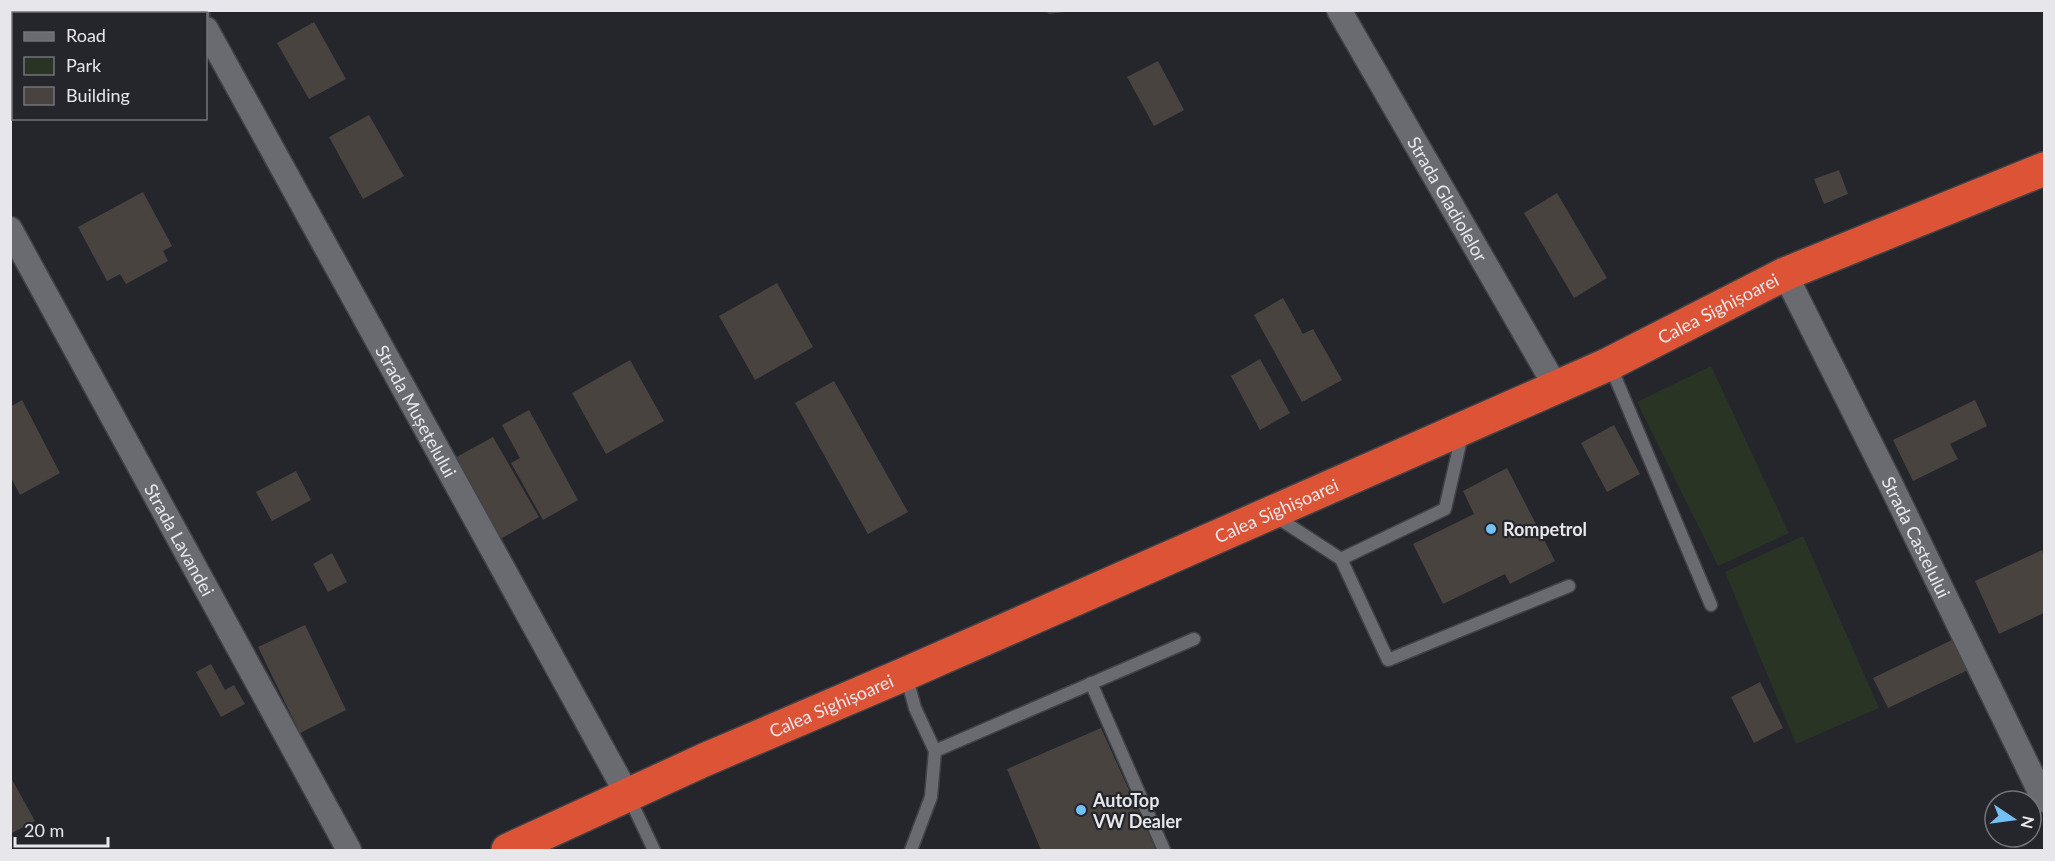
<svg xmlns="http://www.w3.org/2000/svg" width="2055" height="861" font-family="Lato,sans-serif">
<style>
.green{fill:#293425}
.building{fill:#494340}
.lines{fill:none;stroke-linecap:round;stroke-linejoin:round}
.lane-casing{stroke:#424347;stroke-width:15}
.street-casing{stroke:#424347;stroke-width:27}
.highway-casing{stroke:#424347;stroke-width:36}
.lane{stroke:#6a6b71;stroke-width:12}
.street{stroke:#6a6b71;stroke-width:24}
.highway{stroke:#dc5336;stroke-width:33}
.poi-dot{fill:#74c0f6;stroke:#25262b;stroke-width:2}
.labels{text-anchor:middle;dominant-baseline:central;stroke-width:4.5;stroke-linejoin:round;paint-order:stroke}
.street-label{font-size:18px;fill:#e7e7eb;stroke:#25262b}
.poi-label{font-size:18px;font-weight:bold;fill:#e7e7eb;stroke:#25262b;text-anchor:start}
</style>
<rect width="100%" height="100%" fill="#25262b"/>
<g class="green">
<polygon points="1711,366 1789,533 1718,566 1637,402"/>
<polygon points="1803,536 1879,708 1796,744 1725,572"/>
</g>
<g class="building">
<polygon points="10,10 24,10 14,14 14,17 10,18"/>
<polygon points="1045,10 1064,10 1064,12 1049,14"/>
<polygon points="314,22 346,79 309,99 277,43"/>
<polygon points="1158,61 1184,110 1154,126 1127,77"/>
<polygon points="369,115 404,176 363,199 329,137"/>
<polygon points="1839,170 1848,194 1824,204 1814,179"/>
<polygon points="143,192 172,246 163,251 168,261 126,284 120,274 107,281 78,227"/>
<polygon points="1557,193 1607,278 1574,298 1524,213"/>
<polygon points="777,283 813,347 755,380 719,316"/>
<polygon points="1283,298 1303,334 1313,329 1342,380 1302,402 1254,315"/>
<polygon points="1260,359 1290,413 1260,430 1231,376"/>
<polygon points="630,360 664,421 606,454 572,393"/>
<polygon points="834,381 908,512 868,534 795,403"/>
<polygon points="22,400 60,473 20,495 10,476 10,407"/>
<polygon points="1975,400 1987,426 1950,444 1958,459 1913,481 1893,440"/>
<polygon points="529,410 578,500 543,520 511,463 520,458 502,425"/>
<polygon points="1614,425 1640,474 1607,492 1581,443"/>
<polygon points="493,437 539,517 497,541 451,460"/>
<polygon points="1507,468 1555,561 1510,584 1505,574 1443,604 1413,544 1474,514 1463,491"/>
<polygon points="296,471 311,500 272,521 256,492"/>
<polygon points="2042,550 2044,557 2044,613 1999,634 1975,581"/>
<polygon points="332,553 347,582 328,592 313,564"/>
<polygon points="305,625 346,710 300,733 258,647"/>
<polygon points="1954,639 1968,670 1888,708 1873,678"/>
<polygon points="211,664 225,690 234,685 245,704 221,717 196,672"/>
<polygon points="1760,682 1783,728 1754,743 1731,697"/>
<polygon points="1101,728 1156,850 1041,850 1007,769"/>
<polygon points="10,776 35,821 10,834"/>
</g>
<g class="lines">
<g class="lane-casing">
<g id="lane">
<polyline points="1610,365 1711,605"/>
<polyline points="1275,516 1341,559 1388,660 1569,586"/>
<polyline points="1341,559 1445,509 1462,435"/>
<polyline points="906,675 915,708 935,751 931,797 911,850"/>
<polyline points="1091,683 1164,850"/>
<polyline points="935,751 1194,639"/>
<polyline points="629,797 654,850"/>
</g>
</g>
<g class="street-casing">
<g id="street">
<polyline points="195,10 197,14"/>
<path id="s1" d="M1339,10L1556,387"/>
<path id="s2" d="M206,29L627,794"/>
<path id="s3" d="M10,229L349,850"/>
<path id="s4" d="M1785,274L1890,483L2044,800"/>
</g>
</g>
<g class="highway-casing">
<g id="highway">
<path id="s5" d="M508,850L704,760L905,674L1609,364L1785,274L2044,169"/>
</g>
</g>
<use href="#lane" class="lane"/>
<use href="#street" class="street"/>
<use href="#highway" class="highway"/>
</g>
<g class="poi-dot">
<circle cx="1491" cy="529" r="6"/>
<circle cx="1081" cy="810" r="6"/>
</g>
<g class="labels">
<g class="street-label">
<text stroke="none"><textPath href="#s1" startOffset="218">Strada Gladiolelor</textPath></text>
<text stroke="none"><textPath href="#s5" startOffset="1326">Calea Sighișoarei</textPath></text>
<text stroke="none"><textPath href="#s2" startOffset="436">Strada Mușețelului</textPath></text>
<text stroke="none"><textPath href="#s5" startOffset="840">Calea Sighișoarei</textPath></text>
<text stroke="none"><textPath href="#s4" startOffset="294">Strada Castelului</textPath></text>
<text stroke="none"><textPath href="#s3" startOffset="354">Strada Lavandei</textPath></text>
<text stroke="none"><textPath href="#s5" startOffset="354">Calea Sighișoarei</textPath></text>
</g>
<g class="poi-label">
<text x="1503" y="529">Rompetrol</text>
<text x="1093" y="800">AutoTop<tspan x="1093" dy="21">VW Dealer</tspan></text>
</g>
</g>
<rect width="2055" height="861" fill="none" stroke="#e7e7eb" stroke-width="24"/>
<rect x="12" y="12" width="195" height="108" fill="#25262b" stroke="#737378" stroke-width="1.5"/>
<rect x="24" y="32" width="30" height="9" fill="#6a6b71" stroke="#737378" stroke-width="1.5"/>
<text x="66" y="42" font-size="18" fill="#e7e7eb">Road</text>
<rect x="24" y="57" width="30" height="18" fill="#293425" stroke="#737378" stroke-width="1.5"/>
<text x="66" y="72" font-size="18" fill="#e7e7eb">Park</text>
<rect x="24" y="87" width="30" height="18" fill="#494340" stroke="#737378" stroke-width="1.5"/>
<text x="66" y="102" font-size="18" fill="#e7e7eb">Building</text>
<g transform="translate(2013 819) rotate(103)"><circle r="28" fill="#25262b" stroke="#737378" stroke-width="1.5"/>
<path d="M0-4.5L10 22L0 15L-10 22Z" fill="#74c0f6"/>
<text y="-9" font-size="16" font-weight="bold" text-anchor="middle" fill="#e7e7eb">N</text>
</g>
<path d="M15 837v9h93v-9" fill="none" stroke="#e7e7eb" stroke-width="3"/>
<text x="24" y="837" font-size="18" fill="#e7e7eb" stroke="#25262b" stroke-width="4.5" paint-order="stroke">20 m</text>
</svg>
